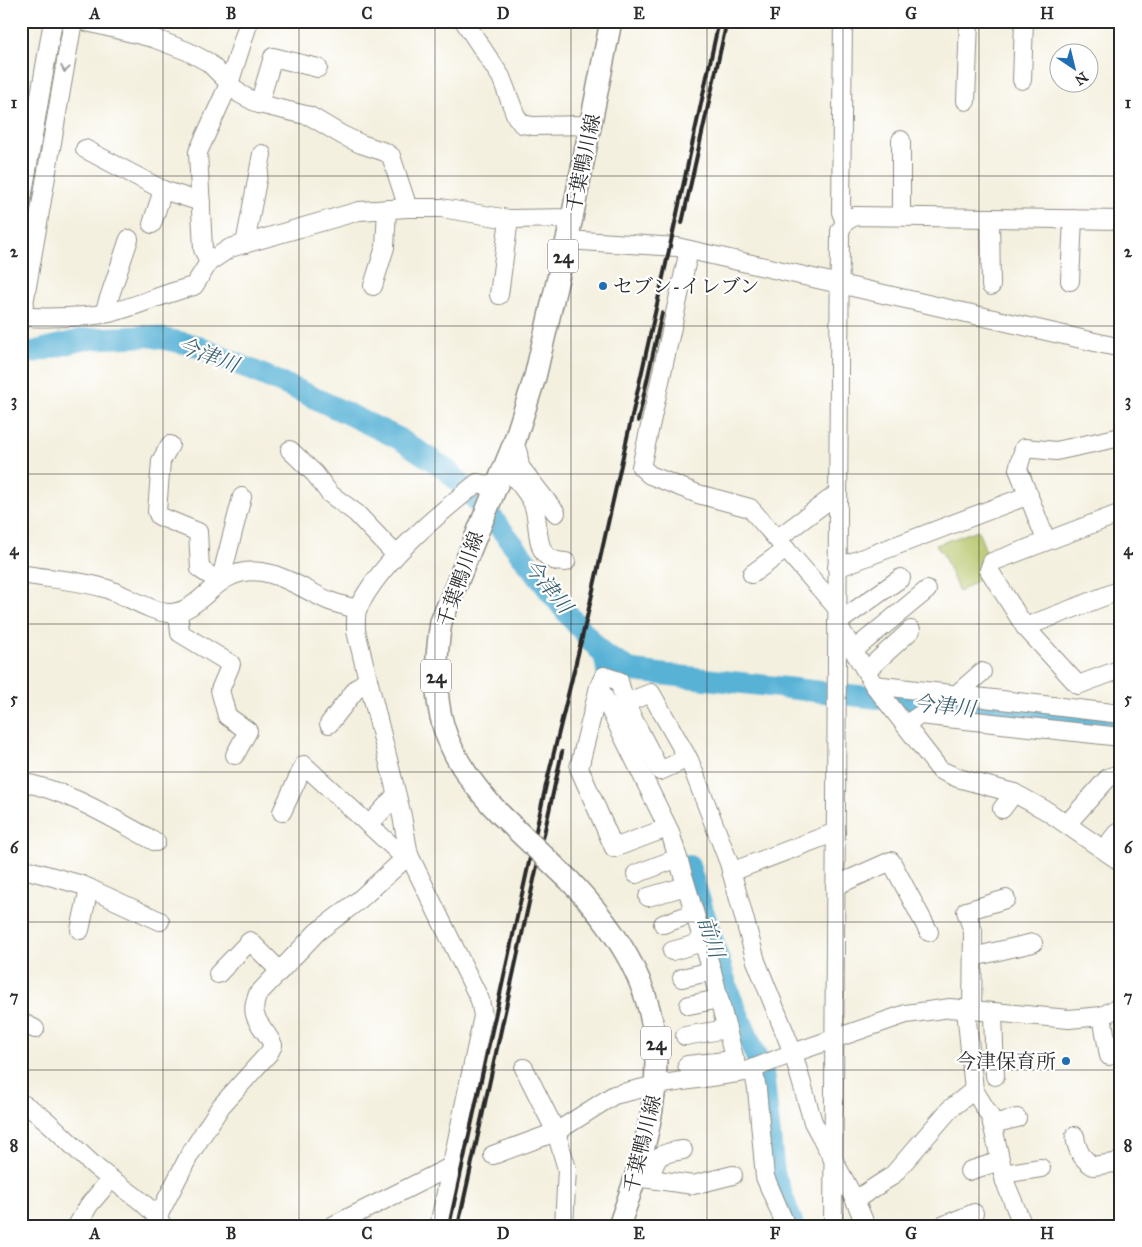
<svg xmlns="http://www.w3.org/2000/svg" width="1142" height="1247" font-family="'IM FELL Great Primer','Noto Serif JP',serif">
<style>
.green{fill:#b5c467;stroke:#707849}
.lines{fill:none;stroke-linecap:round;stroke-linejoin:round}
.river{stroke:#59b2d6;stroke-width:22}
.minor-casing{stroke:#908e85;stroke-width:20}
.major-casing{stroke:#908e85;stroke-width:24}
.minor{stroke:#fff;stroke-width:18}
.major{stroke:#fff;stroke-width:21}
.rail{stroke:#2b2b2b;stroke-width:4}
.major-bridge-casing{stroke:#908e85;stroke-width:24;stroke-linecap:butt}
.major-bridge{stroke:#fff;stroke-width:21}
.oneway{stroke:#a0a0a0}
.grid{fill:none;stroke:#2b2b2b;stroke-width:1;stroke-opacity:0.55}
.poi-dot{fill:#1f6fb2;stroke:#fff;stroke-width:2}
.labels{text-anchor:middle;dominant-baseline:central;stroke-width:4.5;stroke-linejoin:round;paint-order:stroke}
.shield{fill:#fff;stroke:#6b6b6b;stroke-width:1}
.shield-label{font-size:19px;font-weight:bold;fill:#2b2b2b}
.street-label{font-size:20px;fill:#2b2b2b;stroke:#fff}
.poi-label{font-size:20px;fill:#2b2b2b;stroke:#fff;text-anchor:start}
.water-label{font-size:21px;font-style:italic;fill:#3d616f;stroke:#fff}
.neatline{fill:none;stroke:#2b2b2b;stroke-width:2}
.grid-label{font-size:16px;text-anchor:middle;font-weight:bold;fill:#2b2b2b}
</style>
<rect width="100%" height="100%" fill="#fff"/>
<filter id="ink" filterUnits="userSpaceOnUse"><feTurbulence type="fractalNoise" baseFrequency=".02" numOctaves="2"/><feDisplacementMap in="SourceGraphic" scale="10" xChannelSelector="R" yChannelSelector="G"/><feConvolveMatrix kernelMatrix="1 2 1 2 8 2 1 2 1" color-interpolation-filters="sRGB"/></filter>
<filter id="wash" filterUnits="userSpaceOnUse"><feTurbulence type="fractalNoise" baseFrequency=".0096" numOctaves="4" result="noise"/><feDisplacementMap in="SourceGraphic" scale="20" xChannelSelector="R" yChannelSelector="G"/><feGaussianBlur stdDeviation="1.12" result="paint"/><feColorMatrix in="noise" values="0 0 0 0 0 0 0 0 0 0 0 0 0 0 0 0 0 1.4 0 .05"/><feComposite in="paint" operator="in"/></filter>
<g filter="url(#wash)">
<rect width="100%" height="100%" fill="#f4f0df"/>
<polygon class="green" points="978,530 988,557 978,562 985,575 959,592 943,554 936,545"/>
<g class="lines">
<g class="river">
<polyline points="21,355 85,339 149,336 194,345 298,390 398,438 446,469 486,510 571,618 604,655 633,671 1121,725"/>
<polyline points="605,659 611,690 627,722"/>
<polyline points="689,866 730,996 763,1072 774,1173 792,1222"/>
</g>
</g>
</g>
<g filter="url(#ink)">
<g class="lines">
<g class="minor-casing">
<g id="minor">
<polyline points="83,21 153,38 187,51 208,62 240,94 259,104 310,116 342,135 361,144 385,152 391,156 408,208"/>
<polyline points="464,21 501,77 516,116 522,124 533,126 591,125"/>
<polyline points="843,21 841,212 845,222"/>
<polyline points="1022,80 1024,21"/>
<polyline points="966,101 969,21"/>
<polyline points="259,104 273,57 318,68"/>
<polyline points="901,140 901,216"/>
<polyline points="85,149 163,190 201,202"/>
<polyline points="21,204 53,21"/>
<polyline points="990,218 991,286"/>
<polyline points="152,224 163,190"/>
<polyline points="566,240 677,247 1121,348"/>
<polyline points="245,244 262,154"/>
<polyline points="689,250 641,467 650,475 698,494 750,508 837,608"/>
<polyline points="209,262 203,249 198,152 229,84 249,21"/>
<polyline points="1070,281 1073,219"/>
<polyline points="373,286 385,247 387,209"/>
<polyline points="499,295 509,219"/>
<polyline points="104,313 129,239"/>
<path d="M21,316C40,319 95,317 113,312C140,305 165,293 194,286L209,262L230,248L359,211L408,208H441L509,219L572,218"/>
<polyline points="21,321 73,21"/>
<polyline points="514,443 518,453 520,467 556,513"/>
<polyline points="170,445 161,461 157,511 159,516 198,532 200,569 220,582 242,497"/>
<polyline points="290,450 315,474 330,494 356,513 396,555"/>
<path d="M505,466C514,478 528,491 533,504C542,526 530,562 566,562"/>
<polyline points="1121,513 992,562 989,570 1025,627 1078,685 1121,669"/>
<polyline points="777,539 838,493"/>
<polyline points="1046,540 1018,469 1024,448 1056,451 1121,437"/>
<polyline points="837,568 1029,495"/>
<path d="M21,574C48,579 78,580 104,588C122,593 151,612 168,613C193,614 208,587 229,577C263,560 295,585 325,599C335,604 347,606 357,609"/>
<polyline points="752,574 786,549"/>
<polyline points="901,578 837,623 874,685 940,770 958,778 1014,793 1047,811 1121,862"/>
<polyline points="178,612 180,633 231,664 220,690 227,716 248,731 235,755"/>
<polyline points="1025,627 1121,590"/>
<polyline points="854,650 927,590"/>
<polyline points="867,670 911,630"/>
<polyline points="874,685 1121,714"/>
<polyline points="599,687 670,832 712,971 738,1073"/>
<polyline points="957,694 982,672"/>
<polyline points="625,703 651,693 690,762 729,863 756,961 793,1053 813,1122 855,1200 866,1226"/>
<polyline points="329,724 357,688 368,679"/>
<polyline points="905,725 920,715 1121,737"/>
<path d="M21,782C70,791 113,819 156,842"/>
<polyline points="1002,809 1014,793"/>
<polyline points="282,812 304,765 405,858"/>
<polyline points="1067,824 1108,778 1121,773"/>
<polyline points="369,825 396,795"/>
<polyline points="667,828 614,848 579,768 599,687 604,676 619,681 625,703 660,771 688,758"/>
<polyline points="1104,849 1117,833 1121,832"/>
<polyline points="21,868 82,885 160,921"/>
<polyline points="731,872 836,832"/>
<polyline points="636,874 678,858"/>
<polyline points="835,886 891,861 929,932"/>
<polyline points="648,897 686,886"/>
<polyline points="663,924 694,913"/>
<polyline points="80,930 89,888"/>
<polyline points="672,951 703,942"/>
<polyline points="973,957 1033,943"/>
<polyline points="218,974 250,941 280,971"/>
<polyline points="682,978 712,971"/>
<polyline points="689,1005 719,999"/>
<polyline points="966,1010 974,1090 991,1118 1005,1182 1023,1226"/>
<polyline points="972,1011 973,931 966,911 1006,899"/>
<polyline points="993,1013 995,1076"/>
<polyline points="1102,1016 1109,1056"/>
<polyline points="21,1022 35,1029"/>
<polyline points="685,1036 727,1029"/>
<polyline points="687,1065 735,1060"/>
<polyline points="524,1068 556,1132 567,1169 564,1226"/>
<polyline points="753,1068 757,1089 765,1177 786,1226"/>
<path d="M21,1103C51,1119 71,1147 97,1168C119,1187 147,1200 163,1226"/>
<polyline points="992,1124 1017,1118"/>
<path d="M1075,1136C1077,1150 1081,1158 1093,1166L1121,1162"/>
<polyline points="493,1155 556,1132 614,1095 656,1085 744,1072 793,1053 906,1014 950,1008 1069,1019 1102,1016 1121,1006"/>
<polyline points="969,1171 1000,1161"/>
<polyline points="1003,1174 1041,1168"/>
<polyline points="636,1177 693,1185 733,1175"/>
<path d="M650,1179C657,1155 657,1154 683,1150"/>
<polyline points="855,1200 892,1176 950,1109 974,1090"/>
<path d="M157,1218L190,1154L221,1106L269,1053L273,1045C263,1024 247,1019 258,994L317,932L358,901L409,855"/>
<polyline points="77,1226 89,1205 111,1179"/>
<polyline points="332,1226 452,1166"/>
<path d="M439,1226L483,1016L480,1000L409,855L402,816L356,631C356,624 355,614 358,608C382,560 436,516 477,483L495,486"/>
<polyline points="833,1226 840,231 845,222 855,216 1121,220"/>
<polyline points="942,1226 974,1213"/>
</g>
</g>
<g class="major-casing">
<g id="major">
<path d="M501,815C441,754 428,706 441,622L514,443L535,377L572,218L611,21"/>
<path d="M569,880C681,997 670,1083 619,1226"/>
</g>
</g>
<use href="#minor" class="minor"/>
<use href="#major" class="major"/>
<g class="rail">
<polyline points="682,223 727,21"/>
<polyline points="638,421 662,313"/>
<polyline points="449,1226 546,785 587,617 670,246 719,21"/>
<polyline points="458,1226 562,752"/>
</g>
<g class="major-bridge-casing">
<polyline id="major-bridge" points="501,815 569,880"/>
</g>
<use href="#major-bridge" class="major-bridge"/>
</g>
<defs><path id="oneway-chevron" d="M-2-3.5L2.5 0L-2 3.5" fill="none" stroke-width="1.6" stroke-linecap="round" stroke-linejoin="round" transform="scale(1.25)"/></defs>
<use class="oneway" href="#oneway-chevron" transform="translate(65 69) rotate(100)"/>
</g>
<path class="grid" d="M163,21V1226M299,21V1226M435,21V1226M571,21V1226M707,21V1226M843,21V1226M979,21V1226M21,176H1121M21,326H1121M21,474H1121M21,624H1121M21,772H1121M21,922H1121M21,1070H1121"/>
<g class="poi-dot">
<circle cx="603" cy="286" r="5"/>
<circle cx="1066" cy="1061" r="5"/>
</g>
<g class="labels">
<g class="shield">
<rect x="548" y="239.5" width="30" height="33" rx="4"/>
<rect x="421" y="659.5" width="30" height="33" rx="4"/>
<rect x="641" y="1026.5" width="30" height="33" rx="4"/>
</g>
<g class="shield-label">
<text x="563" y="256">24</text>
<text x="436" y="676">24</text>
<text x="656" y="1043">24</text>
</g>
<g class="street-label">
<text transform="translate(583 163) rotate(-78)">千葉鴨川線</text>
<text transform="translate(460 579) rotate(-70)">千葉鴨川線</text>
<text transform="translate(642 1144) rotate(-76)">千葉鴨川線</text>
</g>
<g class="poi-label">
<text x="613" y="286">セブン-イレブン</text>
<text x="1056" y="1061" text-anchor="end">今津保育所</text>
</g>
<g class="water-label">
<text transform="translate(208 355) rotate(20)">今津川</text>
<text transform="translate(548 586) rotate(51)">今津川</text>
<text transform="translate(944 706) rotate(6)">今津川</text>
<text transform="translate(711 937) rotate(72)">前川</text>
</g>
</g>
<rect width="1142" height="1247" fill="none" stroke="#fff" stroke-width="55"/>
<g transform="translate(1074 68) rotate(145)"><circle r="24" fill="#ffffff" stroke="#aaaaaa"/>
<path d="M0-4L9 19L0 12L-9 19Z" fill="#1f6fb2"/>
<text y="-8" font-size="14" font-weight="bold" text-anchor="middle" fill="#2b2b2b">N</text>
</g>
<rect x="28" y="28" width="1086" height="1192" class="neatline"/>
<g class="grid-label">
<text x="95" y="19">A</text>
<text x="231" y="19">B</text>
<text x="367" y="19">C</text>
<text x="503" y="19">D</text>
<text x="639" y="19">E</text>
<text x="775" y="19">F</text>
<text x="911" y="19">G</text>
<text x="1047" y="19">H</text>
<text x="14" y="108">1</text>
<text x="1128" y="108">1</text>
<text x="14" y="257">2</text>
<text x="1128" y="257">2</text>
<text x="14" y="406">3</text>
<text x="1128" y="406">3</text>
<text x="14" y="555">4</text>
<text x="1128" y="555">4</text>
<text x="14" y="704">5</text>
<text x="1128" y="704">5</text>
<text x="14" y="853">6</text>
<text x="1128" y="853">6</text>
<text x="14" y="1002">7</text>
<text x="1128" y="1002">7</text>
<text x="14" y="1151">8</text>
<text x="1128" y="1151">8</text>
<text x="95" y="1239">A</text>
<text x="231" y="1239">B</text>
<text x="367" y="1239">C</text>
<text x="503" y="1239">D</text>
<text x="639" y="1239">E</text>
<text x="775" y="1239">F</text>
<text x="911" y="1239">G</text>
<text x="1047" y="1239">H</text>
</g>
</svg>
